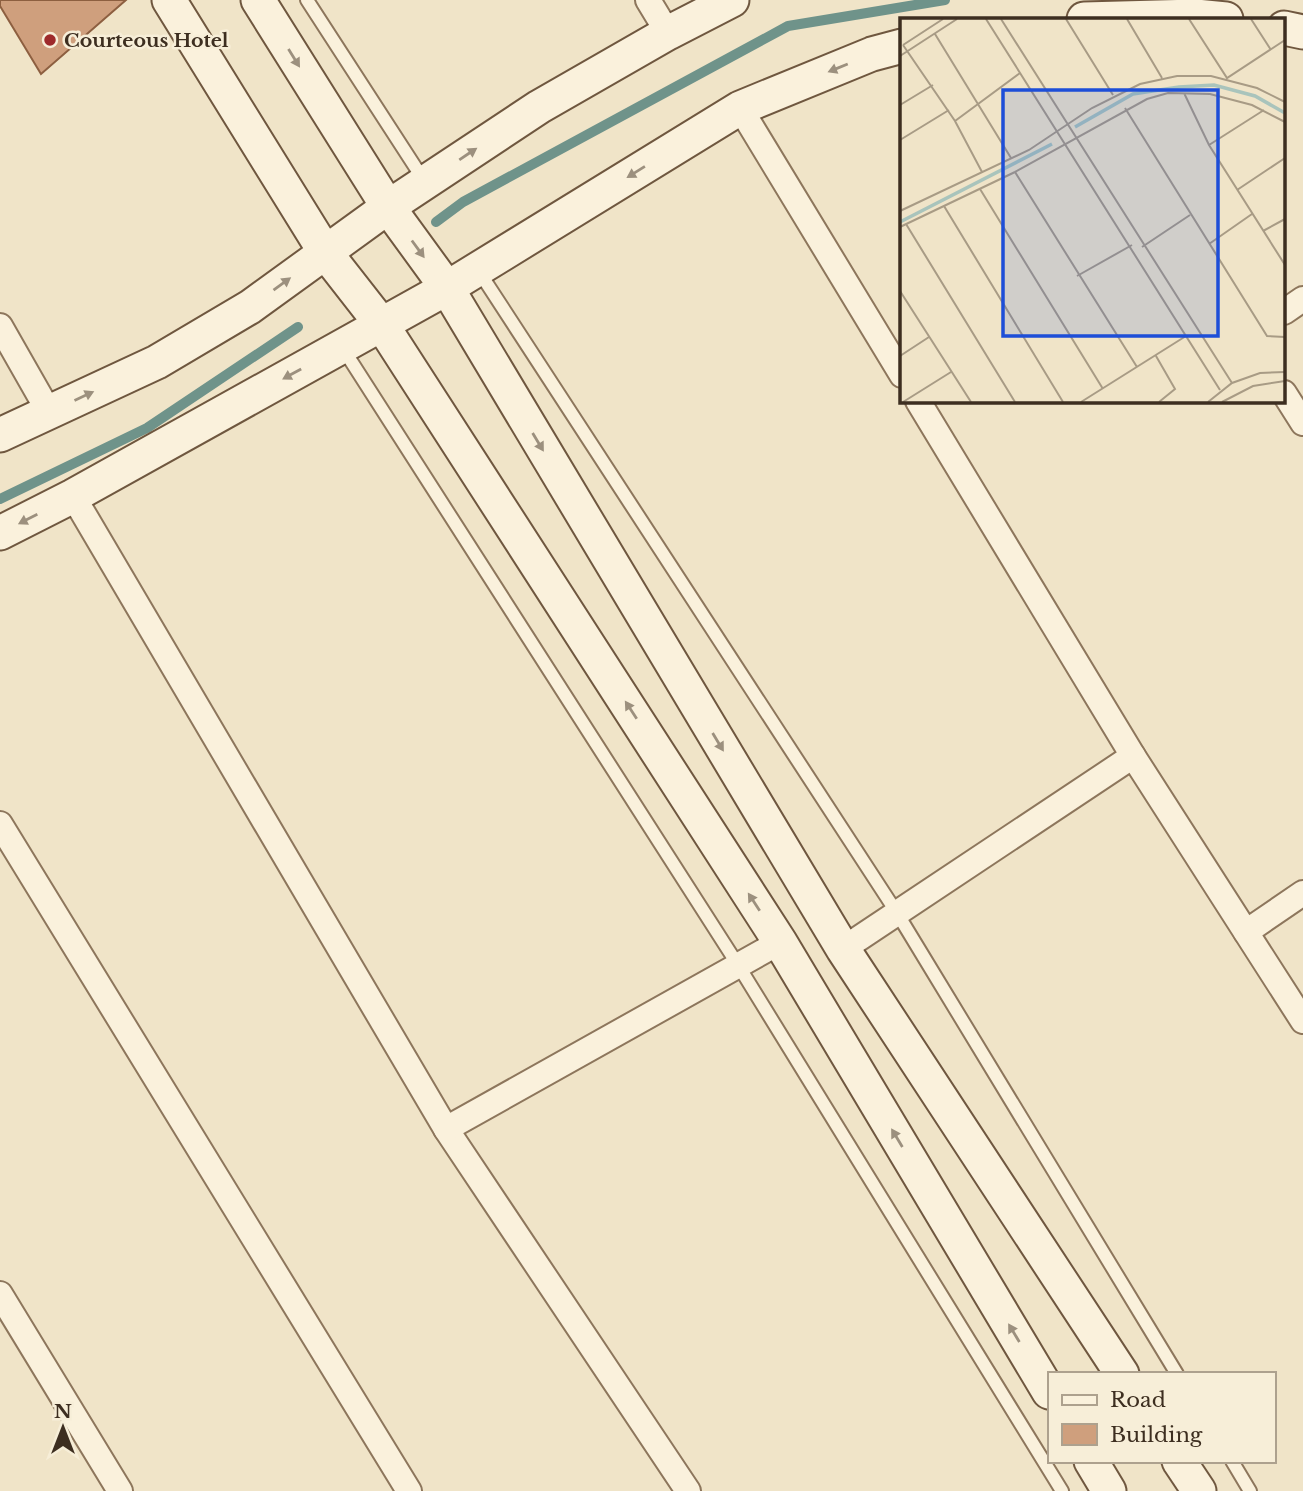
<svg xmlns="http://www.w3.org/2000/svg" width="1303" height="1491" font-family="'Libre Baskerville',serif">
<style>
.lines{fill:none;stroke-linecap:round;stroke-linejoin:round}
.stream{stroke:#6f938a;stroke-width:10}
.building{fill:#cf9f7d;stroke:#8d5f41;stroke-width:2;filter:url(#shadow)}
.lane-casing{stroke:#8d765c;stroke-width:16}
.street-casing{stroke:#8d765c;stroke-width:28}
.secondary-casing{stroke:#6f573f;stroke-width:37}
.lane{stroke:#faf1dc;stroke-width:12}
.street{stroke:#faf1dc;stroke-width:24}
.secondary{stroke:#faf1dc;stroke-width:33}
.oneway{fill:#9c907e}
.poi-dot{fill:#9e2a2b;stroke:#f7eed8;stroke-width:2.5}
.labels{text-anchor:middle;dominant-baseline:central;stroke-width:5;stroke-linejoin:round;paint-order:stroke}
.poi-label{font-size:19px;font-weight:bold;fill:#3d2e20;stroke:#f7eed8;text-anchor:start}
.inset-river{fill:none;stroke:#a9c4bc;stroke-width:3.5}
.inset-road{fill:none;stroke:#a89b85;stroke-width:2}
.view{fill:#1d4ed8;fill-opacity:0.15;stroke:#1d4ed8;stroke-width:3.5}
.inset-edge{fill:none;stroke:#3d2e20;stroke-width:3.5}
</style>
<defs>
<filter id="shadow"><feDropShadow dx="6" dy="-6" stdDeviation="0" flood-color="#0004"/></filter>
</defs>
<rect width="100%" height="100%" fill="#f0e4c8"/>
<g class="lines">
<g class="stream">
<polyline points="436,222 463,202 788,26 945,0"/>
<polyline points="0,499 147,428 298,327"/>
</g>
</g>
<polygon class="building" points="0,0 126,0 41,74 0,6"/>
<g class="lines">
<g class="lane-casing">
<g id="lane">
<polyline points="307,0 425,182"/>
<polyline points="478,270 897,913 1177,1374"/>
<polyline points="342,347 738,965 1062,1491"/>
<polyline points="1232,1461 1250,1491"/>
</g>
</g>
<g class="street-casing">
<g id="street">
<polyline points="648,0 668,33"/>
<polyline points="740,108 902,375"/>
<polyline points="1284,312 1303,299"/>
<polyline points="0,326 49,412"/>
<polyline points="1284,393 1303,423"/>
<polyline points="918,401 1133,756 1303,1021"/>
<polyline points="73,496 446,1129 688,1491"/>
<polyline points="0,824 409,1491"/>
<polyline points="1246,932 1303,893"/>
<polyline points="843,949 1133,756"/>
<polyline points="446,1129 780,942"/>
<polyline points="0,1294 120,1491"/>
</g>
</g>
<g class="secondary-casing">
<g id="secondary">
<polyline points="169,0 325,252 382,325 780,942 1049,1392"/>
<polyline points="258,0 388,207 447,288 843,949 1122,1374"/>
<polyline points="1084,19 1196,16 1226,19"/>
<polyline points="1284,28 1303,32"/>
<polyline points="0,435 157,362 250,307 388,207 539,107 668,33 732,0"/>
<polyline points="0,533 73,496 447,288 740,108 872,54 902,46"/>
<polyline points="1091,1461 1109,1491"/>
<polyline points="1179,1461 1199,1491"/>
</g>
</g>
<use href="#lane" class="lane"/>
<use href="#street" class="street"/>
<use href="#secondary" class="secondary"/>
</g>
<defs><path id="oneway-solid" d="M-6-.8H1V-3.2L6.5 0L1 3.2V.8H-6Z" transform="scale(1.75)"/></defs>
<g class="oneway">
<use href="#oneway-solid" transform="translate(294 58) rotate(58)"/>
<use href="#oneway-solid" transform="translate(838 68) rotate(158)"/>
<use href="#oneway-solid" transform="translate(468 154) rotate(-34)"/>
<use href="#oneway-solid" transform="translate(636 172) rotate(148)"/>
<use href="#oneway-solid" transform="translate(418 249) rotate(54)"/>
<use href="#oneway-solid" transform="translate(282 284) rotate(-36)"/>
<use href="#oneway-solid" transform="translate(292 374) rotate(151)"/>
<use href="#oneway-solid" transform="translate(84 396) rotate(-25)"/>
<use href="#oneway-solid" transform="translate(538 442) rotate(59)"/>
<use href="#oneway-solid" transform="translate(28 519) rotate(153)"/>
<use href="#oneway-solid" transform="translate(631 710) rotate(-123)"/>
<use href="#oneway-solid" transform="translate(718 742) rotate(59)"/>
<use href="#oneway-solid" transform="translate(754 902) rotate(-123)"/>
<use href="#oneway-solid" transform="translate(897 1138) rotate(-121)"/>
<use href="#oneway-solid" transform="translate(1014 1333) rotate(-121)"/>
</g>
<circle class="poi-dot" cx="50" cy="40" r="7"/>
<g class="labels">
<g class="poi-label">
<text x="64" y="40">Courteous Hotel</text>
</g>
</g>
<g transform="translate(900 18)">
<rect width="385" height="385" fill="#f0e4c8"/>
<path class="inset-river" d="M175,109L233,76L279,69L314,67L355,78L385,95M0,204L152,126"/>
<path class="inset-road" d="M86,1L320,372M101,1L332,365M166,1L213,77M227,1L262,60M289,1L327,60L385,22M351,1L371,32M35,16L111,140M3,27L55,103L82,154M3,27L43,1M0,38L57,1M284,75L309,127L385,247M0,87L33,67M225,90L367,318L385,319M55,103L120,55M0,122L49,92M309,127L364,92M115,154L237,349M80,171L203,371M337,172L385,140M44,188L163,384M0,193L129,132L192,90L240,66L277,58H311L357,70L385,84M6,206L115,384M0,209L115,154L247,81L268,75L310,76L352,87L385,104M363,213L385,201M309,226L352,196M242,229L290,197M177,258L232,227M0,273L71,384M0,338L29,319M256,338L275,371L259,384M3,384L51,354M181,384L286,318M308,384L332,365L360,355L385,354M322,384L353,368L385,363"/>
<path class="view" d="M103,72H318V318H103Z"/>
<rect width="385" height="385" class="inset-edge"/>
</g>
<rect x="1048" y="1372" width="228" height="91" fill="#f7eed8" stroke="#ada18e" stroke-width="2"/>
<rect x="1062" y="1395" width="35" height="10" fill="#faf1dc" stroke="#ada18e" stroke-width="2"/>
<text x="1110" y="1407" font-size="21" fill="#3d2e20">Road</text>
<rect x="1062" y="1424" width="35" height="21" fill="#cf9f7d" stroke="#ada18e" stroke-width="2"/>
<text x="1110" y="1442" font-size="21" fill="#3d2e20">Building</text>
<g transform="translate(63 1428)" stroke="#f7eed8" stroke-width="5" paint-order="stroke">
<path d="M0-5L12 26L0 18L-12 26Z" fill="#3d2e20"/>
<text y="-10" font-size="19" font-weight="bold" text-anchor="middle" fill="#3d2e20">N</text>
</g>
</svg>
